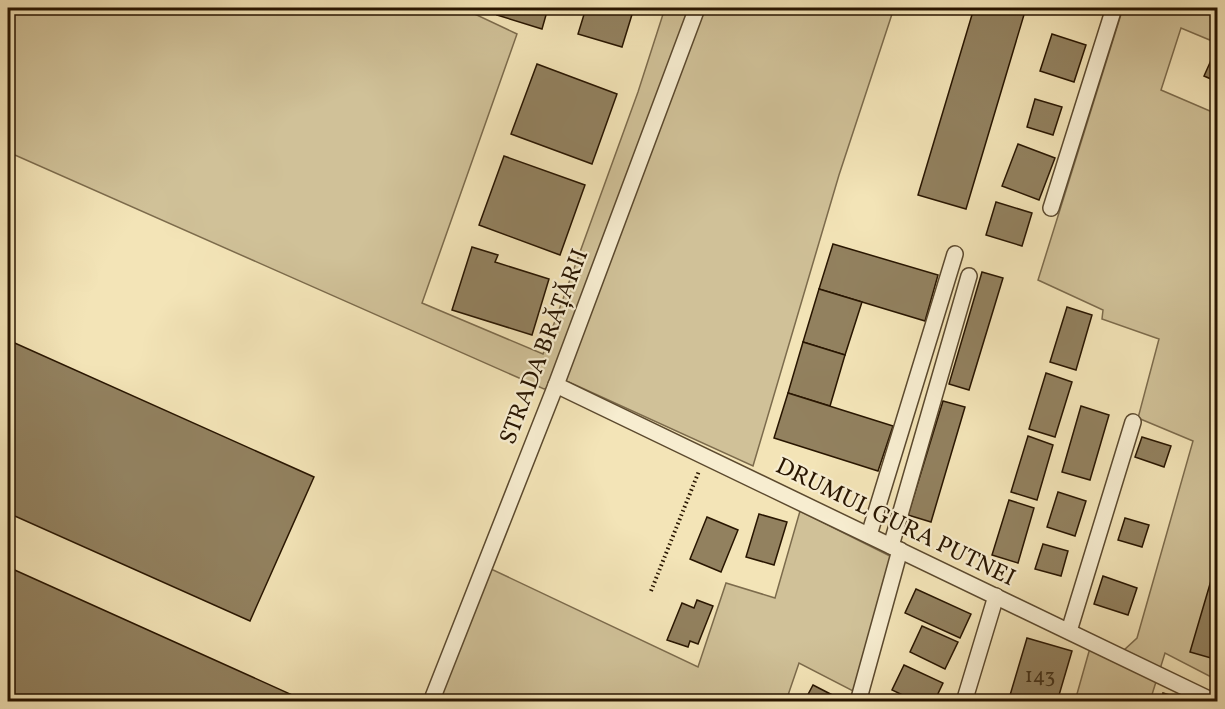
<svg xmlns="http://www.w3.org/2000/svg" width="1225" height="709" font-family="Vollkorn,serif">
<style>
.green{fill:#d0c198;stroke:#7c6b4c;stroke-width:1.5}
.building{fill:#92815f;stroke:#281500;stroke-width:1.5}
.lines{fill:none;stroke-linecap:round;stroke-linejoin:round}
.street-casing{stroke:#5b492e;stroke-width:18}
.path{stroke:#281500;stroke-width:4;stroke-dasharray:1.5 3;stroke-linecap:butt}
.street{stroke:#f7edd0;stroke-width:15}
.labels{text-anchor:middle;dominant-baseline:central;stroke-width:4.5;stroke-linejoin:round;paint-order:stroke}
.number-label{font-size:21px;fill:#423018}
.street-label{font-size:24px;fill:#281500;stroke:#f7edd0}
</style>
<rect width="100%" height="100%" fill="#f3e4b7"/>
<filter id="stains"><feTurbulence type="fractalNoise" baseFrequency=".00333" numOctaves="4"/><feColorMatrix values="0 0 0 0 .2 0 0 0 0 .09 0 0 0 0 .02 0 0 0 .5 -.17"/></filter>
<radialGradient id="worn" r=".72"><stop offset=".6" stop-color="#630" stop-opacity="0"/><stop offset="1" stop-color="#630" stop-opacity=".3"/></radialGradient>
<g class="green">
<polygon points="8,8 462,8 517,34 422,303 543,354 638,92 665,8 894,8 839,175 753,466 569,382 544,389 8,152"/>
<polygon points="1123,8 1217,8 1217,43 1181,28 1161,90 1217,114 1217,680 1165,653 1150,701 1075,701 1090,648 1112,661 1137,638 1193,441 1138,418 1159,339 1102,319 1103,310 1038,280"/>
<polygon points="800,511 894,558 853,691 799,663 786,701 438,702 489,568 698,667 726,583 775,598"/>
</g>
<g class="building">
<polygon points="500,8 548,8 542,29 497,15"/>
<polygon points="586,8 634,8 622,47 578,34"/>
<polygon points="974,8 1026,8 966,209 918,195"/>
<polygon points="1052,34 1086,45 1074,82 1040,71"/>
<polygon points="1217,47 1218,48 1218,82 1204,76"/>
<polygon points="537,64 617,94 592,164 511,134"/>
<polygon points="1035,99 1062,107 1053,135 1027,127"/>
<polygon points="1018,144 1055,158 1039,200 1002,186"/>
<polygon points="504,156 585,185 560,255 479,225"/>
<polygon points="996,202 1032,213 1022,246 986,235"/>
<polygon points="833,244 938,275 925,321 819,289"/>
<polygon points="472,247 498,255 495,262 549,279 532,335 452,310"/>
<polygon points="982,272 1003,278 969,390 949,384"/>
<polygon points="819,289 862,302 845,355 803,342"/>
<polygon points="1067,307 1092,315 1076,370 1050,362"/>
<polygon points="8,340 314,477 250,621 8,513"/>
<polygon points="803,342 845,355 830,406 788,393"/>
<polygon points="1046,373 1072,382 1055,437 1029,429"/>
<polygon points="788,393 893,426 878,471 774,438"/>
<polygon points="943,401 965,407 931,522 908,515"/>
<polygon points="1081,406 1109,415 1090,480 1062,472"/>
<polygon points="1028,436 1053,445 1037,500 1011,492"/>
<polygon points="1142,437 1171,446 1164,467 1135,457"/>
<polygon points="1058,492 1086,501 1075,536 1047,527"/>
<polygon points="1009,500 1034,508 1018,563 992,555"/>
<polygon points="759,514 787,522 774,565 746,557"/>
<polygon points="707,517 738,530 721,572 690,559"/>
<polygon points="1125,518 1149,525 1142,547 1118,540"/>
<polygon points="1043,544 1068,551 1061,576 1035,569"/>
<polygon points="8,567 299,698 297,702 8,702"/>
<polygon points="1215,567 1218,568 1218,660 1190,652"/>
<polygon points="1103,576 1137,588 1128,615 1094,604"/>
<polygon points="916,589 971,614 960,638 905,613"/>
<polygon points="697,600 713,606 698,644 690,641 688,647 667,640 682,603 694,608"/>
<polygon points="922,626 958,642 945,669 910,652"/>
<polygon points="1027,638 1072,651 1057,702 1008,702"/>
<polygon points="904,665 943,683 934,702 917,702 892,690"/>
<polygon points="813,685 846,702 804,702"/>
<polygon points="1163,693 1193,702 1161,702"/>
</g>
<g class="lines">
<g class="street-casing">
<g id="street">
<polyline points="1051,208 1114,8"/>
<polyline points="556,385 1215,702"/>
<polyline points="869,535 955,254"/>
<polyline points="891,546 969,276"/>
<polyline points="1069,631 1133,422"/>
<polyline points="431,702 556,385 697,8"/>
<polyline points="858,702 900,550"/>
<polyline points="964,702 996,596"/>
</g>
</g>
<polyline class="path" points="651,591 699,471"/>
<use href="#street" class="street"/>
</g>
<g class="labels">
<g class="number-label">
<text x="1040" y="676">143</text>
</g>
<g class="street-label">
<text transform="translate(545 347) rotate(-69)">STRADA BRĂȚĂRII</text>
<text transform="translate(895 523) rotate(26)">DRUMUL GURA PUTNEI</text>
</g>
</g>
<rect width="1225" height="709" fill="none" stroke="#f3e4b7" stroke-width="30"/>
<rect x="9" y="9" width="1207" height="691" fill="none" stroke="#281500" stroke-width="3"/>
<rect x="15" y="15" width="1195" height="679" fill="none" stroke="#281500" stroke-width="1.5"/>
<rect width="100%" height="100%" filter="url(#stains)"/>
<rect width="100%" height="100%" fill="url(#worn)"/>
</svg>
